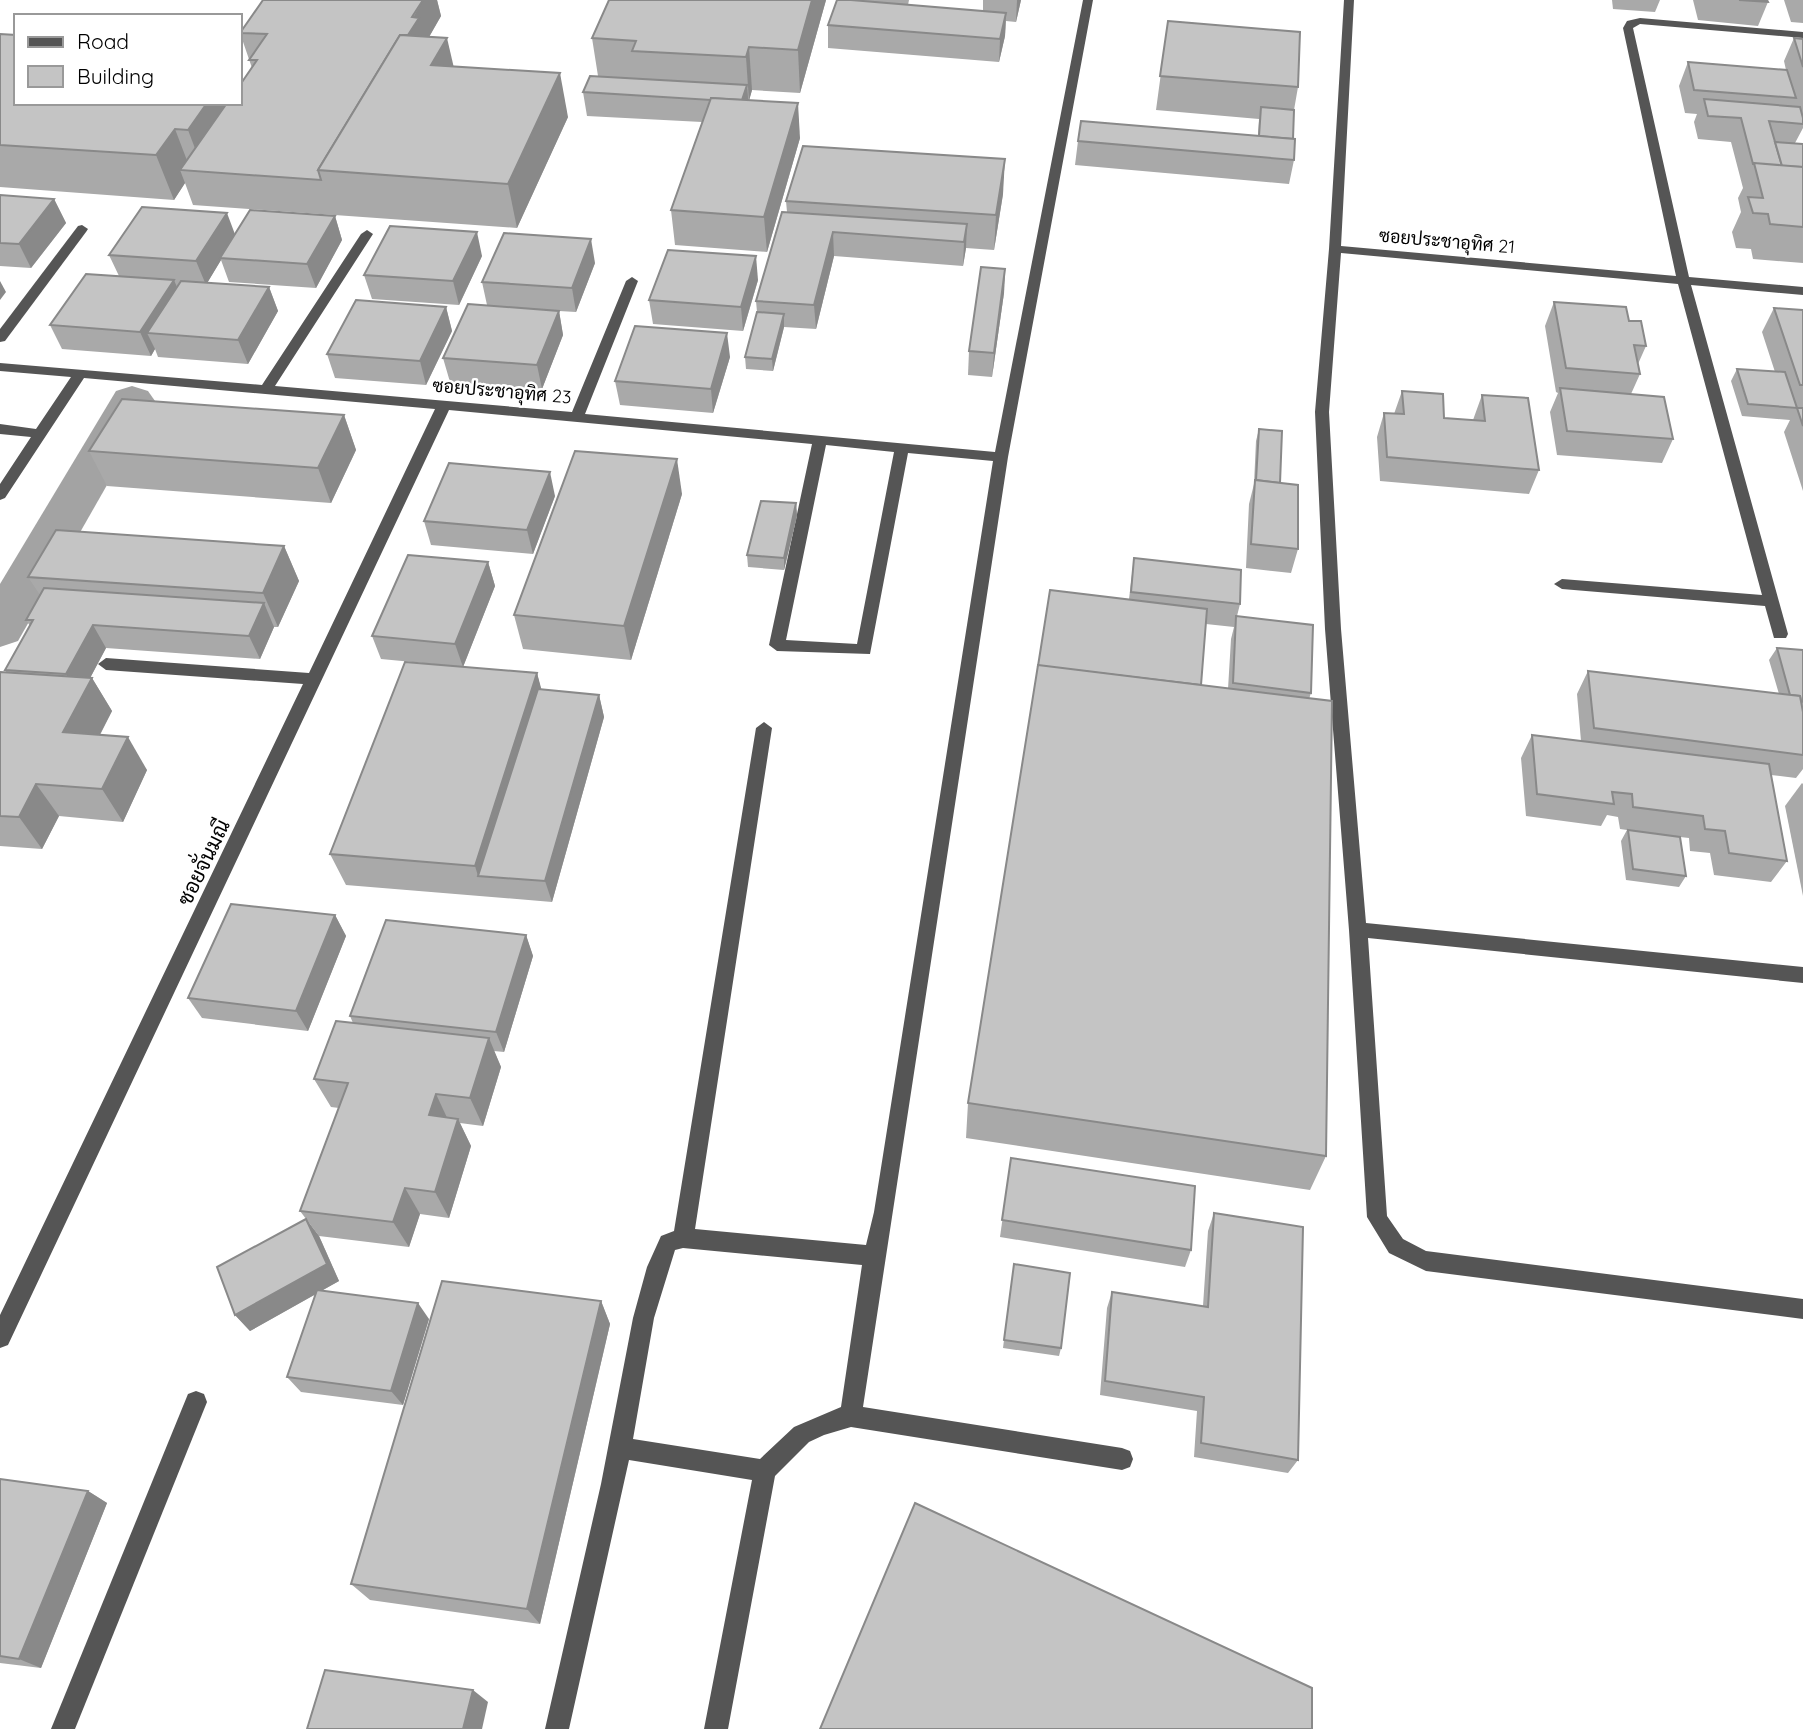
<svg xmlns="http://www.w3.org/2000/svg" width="1803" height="1729" font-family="Quicksand,Sarabun,sans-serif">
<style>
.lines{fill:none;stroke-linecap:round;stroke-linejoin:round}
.canal{fill:#a3a3a3;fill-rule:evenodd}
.minor{fill:#555;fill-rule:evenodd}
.wall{fill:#a9a9a9;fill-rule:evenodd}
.shaded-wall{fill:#898989}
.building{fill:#c4c4c4;stroke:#898989;stroke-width:2}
.labels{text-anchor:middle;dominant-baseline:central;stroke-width:5;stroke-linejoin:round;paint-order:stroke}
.far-street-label{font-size:18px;fill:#000;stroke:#fff}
.street-label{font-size:21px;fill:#000;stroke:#fff}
</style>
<rect width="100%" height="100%" fill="#fff"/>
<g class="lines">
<polygon class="canal" points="132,386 148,391 155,401 18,641 0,647 0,584 116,391"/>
<g class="minor">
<path d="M1083,0H1093L1008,457L863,1407L1122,1448L1130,1451L1133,1459L1130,1467L1122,1470L851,1427L824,1435L809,1442L775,1476L728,1729H704L752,1480L629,1460L569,1729H545L601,1484L633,1318L647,1267L661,1236L674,1231L756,728L764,722L772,728L695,1229L866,1245L874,1212L993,461L908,453L870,654L777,651L769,645L812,444L449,410L8,1345L0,1348V1315L303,684L106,670L98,664L106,658L309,673L435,409L84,378L5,498L0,500V484L31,437L0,434V424L36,429L71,377L0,371V363L262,385L361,234L367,230L373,234L275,386L572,412L626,281L632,277L638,281L585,414L995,452ZM826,445L894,452L857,644L786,640ZM683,1248L862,1265L841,1407L794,1427L760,1459L633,1439L654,1318L675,1250Z"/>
<polygon points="1344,0 1354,0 1341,246 1676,276 1623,28 1627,21 1640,18 1803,32 1803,38 1640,24 1633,28 1689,277 1803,287 1803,295 1691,285 1788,634 1786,638 1774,638 1765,606 1562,589 1554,584 1562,579 1762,595 1678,284 1341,253 1329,412 1341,629 1366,923 1803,967 1803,983 1368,938 1387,1216 1403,1239 1426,1251 1803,1299 1803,1319 1426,1271 1389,1253 1367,1217 1349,930 1325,629 1315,412 1329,249"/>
<polygon points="82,225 88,229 86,232 5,341 0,342 0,329 78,226"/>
<polygon points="196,1391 204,1394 207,1402 75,1729 51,1729 188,1394"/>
</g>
</g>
<g class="wall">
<polygon points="263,0 437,0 441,16 429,37 453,66 568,117 517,228 193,205 185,183 174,200 0,187 0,34 240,103 240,69 243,80 252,68 240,33"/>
<polygon points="826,0 800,93 752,90 749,100 800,138 767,252 675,245 671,210 702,122 587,116 583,92 598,76 592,38"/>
<polygon points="856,0 909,0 908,5 983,11 983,0 1021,0 1016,22 1006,21 1005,36 999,62 828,48 828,25"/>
<polygon points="1612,0 1660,0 1655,12 1613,9"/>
<polygon points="1693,0 1767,0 1768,2 1758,26 1698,20"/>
<polygon points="1784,0 1803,0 1803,23 1791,22"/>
<polygon points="1168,21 1298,87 1294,110 1293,139 1294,160 1289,184 1075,165 1078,141 1258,136 1259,119 1156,110"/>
<polygon points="1794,38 1803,39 1803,128 1795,143 1803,144 1803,263 1753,259 1751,249 1736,248 1732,232 1741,212 1738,198 1743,188 1731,142 1698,139 1694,122 1697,114 1685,113 1679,86 1688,62 1786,70 1784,61"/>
<polygon points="1003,194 994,250 966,248 963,266 834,256 816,329 784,327 773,371 746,369 745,357 757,312 756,301 787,212 786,201"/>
<polygon points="0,195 54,199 66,223 31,268 0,266"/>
<polygon points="335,216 342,240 316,288 229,282 221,260 207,283 269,287 278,311 248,364 158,357 155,349 151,356 62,349 50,325 119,276 109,255 235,234"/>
<polygon points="482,256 459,305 372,299 364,275"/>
<polygon points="595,263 576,312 559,311 563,335 542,389 450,382 443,358 487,305 482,282"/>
<polygon points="1005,269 1004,293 992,377 968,375 969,351"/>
<polygon points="758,280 743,331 653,324 649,300"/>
<polygon points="1554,302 1629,321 1646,346 1638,364 1640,374 1631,394 1673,439 1662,463 1557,455 1550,412 1558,393 1556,392 1545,326"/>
<polygon points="446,307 452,331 426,385 335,378 327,354"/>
<polygon points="1774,308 1803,310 1803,491 1784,432 1790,420 1742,416 1731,381 1737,369 1775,372 1762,332"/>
<polygon points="730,357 713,413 620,405 615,381"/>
<polygon points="1402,391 1444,418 1473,420 1482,395 1539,470 1529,494 1380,481 1377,437 1384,413 1394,414"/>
<polygon points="344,415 356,450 331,503 107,486 89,451"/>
<polygon points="1259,429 1280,483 1298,549 1291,573 1246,568 1249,504 1254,484 1256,441"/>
<polygon points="682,494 631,660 523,649 514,615"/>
<polygon points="555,496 533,554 431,545 424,521"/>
<polygon points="796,503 797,516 784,570 748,567 747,555"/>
<polygon points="284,546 299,581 278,627 274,627 260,659 106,648 90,678 92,678 112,711 100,735 147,770 123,822 59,816 42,849 0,846 0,672 6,672 5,670 30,626 26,620 40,595 28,577"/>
<path d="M1134,558L1240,604L1237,616L1311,693L1309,699L1326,1156L1310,1190L966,1138L968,1103L1129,599ZM1206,624L1234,627L1231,639L1228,689L1201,685Z"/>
<polygon points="488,562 495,586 463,667 537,673 541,690 599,695 604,717 552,902 346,885 330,854 444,665 381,659 372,636"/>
<polygon points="1777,648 1803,650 1803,769 1796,778 1771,775 1787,861 1771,882 1714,875 1710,853 1690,851 1689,838 1680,837 1686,876 1679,887 1626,880 1621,841 1627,830 1620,829 1618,817 1607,815 1601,826 1526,816 1521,758 1532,735 1581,741 1577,694 1588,671 1779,694 1769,660"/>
<polygon points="1802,783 1803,784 1803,896 1785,806"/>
<polygon points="335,915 346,936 308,1031 202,1018 188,998"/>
<polygon points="526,935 533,956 504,1052 494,1051 501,1067 483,1126 460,1123 471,1146 449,1218 420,1214 409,1247 319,1236 300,1211 339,1108 331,1107 314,1079 353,1023 350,1016"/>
<polygon points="1011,1158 1191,1250 1185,1267 1000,1237"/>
<polygon points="1214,1213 1298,1460 1288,1473 1194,1457 1197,1411 1100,1395 1107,1308 1112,1292 1203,1306 1208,1231"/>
<polygon points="306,1219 319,1236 339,1281 321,1291 429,1319 403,1405 301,1392 287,1377 316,1294 250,1331 235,1315"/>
<polygon points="1014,1264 1061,1348 1059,1356 1003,1348"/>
<polygon points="601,1301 610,1324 540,1624 370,1600 351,1584"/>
<polygon points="0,1479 88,1491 107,1503 41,1668 0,1663"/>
</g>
<g class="shaded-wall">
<polygon points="423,0 437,0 441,16 425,44 327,171"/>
<polygon points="812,0 826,0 800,93 798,50"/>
<polygon points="1017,0 1021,0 1016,22"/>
<polygon points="1006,13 1005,36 999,62 1000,39"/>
<polygon points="447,38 457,81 431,65"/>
<polygon points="749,47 752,90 749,101 746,57"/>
<polygon points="240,69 247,92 204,172 188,130 207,103 240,103"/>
<polygon points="560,73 568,117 517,228 508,184"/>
<polygon points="747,85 749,109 742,101"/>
<polygon points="798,103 800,138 767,252 764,217"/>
<polygon points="175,129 191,171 180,170 185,183 174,200 156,155"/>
<polygon points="1005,159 1003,194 994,250 996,215"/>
<polygon points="54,199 66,223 31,268 19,244"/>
<polygon points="227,213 236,237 220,258 221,260 206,285 196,261"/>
<polygon points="335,216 342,240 316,288 307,264"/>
<polygon points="967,224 966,248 963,266 964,242"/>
<polygon points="477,232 482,256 459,305 453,281"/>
<polygon points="833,232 834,256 816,329 814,305"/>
<polygon points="591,239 595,263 576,312 572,288"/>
<polygon points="756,256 758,280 743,331 741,307"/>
<polygon points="1005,269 1004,293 992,377 994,353"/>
<polygon points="174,280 184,304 147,333 155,349 151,356 140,332"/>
<polygon points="0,281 6,292 0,300"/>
<polygon points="269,287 278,311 248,364 238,340"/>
<polygon points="446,307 452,331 426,385 420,361"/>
<polygon points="559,311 563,335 542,389 537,365"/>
<polygon points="784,314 784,327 773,371 772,359"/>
<polygon points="727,333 730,357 713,413 711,389"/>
<polygon points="344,415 356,450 331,503 318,468"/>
<polygon points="677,459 682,494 631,660 624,626"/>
<polygon points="550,472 555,496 533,554 527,530"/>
<polygon points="796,503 797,516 784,570 784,558"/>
<polygon points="284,546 299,581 278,627 263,593"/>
<polygon points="488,562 495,586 463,667 455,644"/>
<polygon points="264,603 274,627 260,659 249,636"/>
<polygon points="93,625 106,648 80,697 66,674"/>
<polygon points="537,673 546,706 478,876 475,866"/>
<polygon points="92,678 112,711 84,765 63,732"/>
<polygon points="599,695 604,717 552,902 545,881"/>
<polygon points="128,737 147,770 123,822 102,789"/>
<polygon points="36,784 59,816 42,849 19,817"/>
<polygon points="335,915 346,936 308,1031 296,1011"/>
<polygon points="526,935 533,956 504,1052 496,1032"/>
<polygon points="489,1038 501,1067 483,1126 470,1098"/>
<polygon points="436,1094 449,1122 429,1115"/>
<polygon points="458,1119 471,1146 449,1218 435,1192"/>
<polygon points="405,1188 420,1214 409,1247 393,1222"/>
<polygon points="306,1219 319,1236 339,1281 250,1331 235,1315"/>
<polygon points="601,1301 610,1324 540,1624 527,1609"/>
<polygon points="418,1303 429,1319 403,1405 391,1391"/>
<polygon points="88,1491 107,1503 41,1668 19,1659"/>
<polygon points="473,1690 488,1702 482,1729 463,1729"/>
</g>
<g class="building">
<polygon points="263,0 423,0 412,17 419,18 408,35 400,35 318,170 321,180 180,170 227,103 240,103 240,85 257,60 249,60 267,34 240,33"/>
<polygon points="609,0 812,0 798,50 749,47 746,57 632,51 636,41 592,38"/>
<polygon points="837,0 851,0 1006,13 1000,39 828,25"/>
<polygon points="1739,0 1767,0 1768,2"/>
<polygon points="1168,21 1300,32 1298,87 1160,76"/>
<polygon points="0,34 16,35 16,103 207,103 188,130 175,129 156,155 0,145"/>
<polygon points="400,35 447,38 431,65 560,73 508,184 318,170"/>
<polygon points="1794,38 1803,39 1803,67"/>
<polygon points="1688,62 1787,70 1796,98 1694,90"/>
<polygon points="590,76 747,85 742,100 711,98 711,100 583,92"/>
<polygon points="711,98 798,103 764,217 671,210"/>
<polygon points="1704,99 1800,107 1803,118 1803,124 1769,121 1782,166 1753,164 1741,118 1708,116"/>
<polygon points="1261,107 1294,110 1293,139 1259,136"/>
<polygon points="1081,121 1295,139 1294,160 1078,141"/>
<polygon points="1775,142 1803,144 1803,167 1782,166"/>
<polygon points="803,146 1005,159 996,215 786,201"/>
<polygon points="1754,163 1803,167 1803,227 1770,224 1768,214 1753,213 1748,197 1763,198"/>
<polygon points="0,195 54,199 19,244 0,243"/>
<polygon points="142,207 227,213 196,261 109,255"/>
<polygon points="250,210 335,216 307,264 220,258"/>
<polygon points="782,212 967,224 964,242 833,232 814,305 756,301"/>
<polygon points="390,226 477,232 453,281 364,275"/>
<polygon points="504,233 591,239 572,288 482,282"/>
<polygon points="668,250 756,256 741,307 649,300"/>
<polygon points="981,267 1005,269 994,353 969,351"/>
<polygon points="86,274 174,280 140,332 50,325"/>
<polygon points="181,281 269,287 238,340 147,333"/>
<polygon points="356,300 446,307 420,361 327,354"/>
<polygon points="1554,302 1626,307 1629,321 1641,321 1646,346 1634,345 1640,374 1566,368"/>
<polygon points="468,304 559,311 537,365 443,358"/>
<polygon points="1774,308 1803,310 1803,385 1800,385"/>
<polygon points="757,312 784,314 772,359 745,357"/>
<polygon points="635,326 727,333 711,389 615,381"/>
<polygon points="1737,369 1785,372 1797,408 1748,404"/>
<polygon points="1560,388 1664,397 1673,439 1567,431"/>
<polygon points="1402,391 1443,394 1444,418 1485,421 1482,395 1528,398 1539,470 1387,457 1384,413 1404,414"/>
<polygon points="122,399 344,415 318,468 89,451"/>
<polygon points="1797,408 1803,408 1803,426"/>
<polygon points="1259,429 1282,431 1280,483 1256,480"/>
<polygon points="575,451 677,459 624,626 514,615"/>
<polygon points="449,463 550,472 527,530 424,521"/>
<polygon points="1255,480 1298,485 1298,549 1251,544"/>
<polygon points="761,501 796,503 784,558 747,555"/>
<polygon points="56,530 284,546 263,593 28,577"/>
<polygon points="408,555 488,562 455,644 372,636"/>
<polygon points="1134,558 1241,570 1240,604 1131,592"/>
<polygon points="44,588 264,603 249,636 93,625 66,674 5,670 33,620 26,620"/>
<polygon points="1050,590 1207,609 1201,685 1038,666"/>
<polygon points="1236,616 1313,625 1311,693 1233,683"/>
<polygon points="1777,648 1803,650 1803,702 1801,701 1800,696 1790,695"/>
<polygon points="405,662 537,673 475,866 330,854"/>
<polygon points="1038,665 1332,701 1326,1156 968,1103"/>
<polygon points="1588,671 1800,696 1803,712 1803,755 1594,728"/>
<polygon points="0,672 92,678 63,732 128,737 102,789 36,784 19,817 0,816"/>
<polygon points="538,689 599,695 545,881 478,876"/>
<polygon points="1532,735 1769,764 1787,861 1729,853 1725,831 1705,829 1703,816 1633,807 1632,794 1612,792 1614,804 1537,794"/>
<polygon points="1628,830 1680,837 1686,876 1633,869"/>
<polygon points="231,904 335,915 296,1011 188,998"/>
<polygon points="386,920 526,935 496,1032 350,1016"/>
<polygon points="336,1021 489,1038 470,1098 436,1094 429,1115 458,1119 435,1192 405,1188 393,1222 300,1211 348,1083 314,1079"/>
<polygon points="1011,1158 1195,1186 1191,1250 1002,1220"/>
<polygon points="1214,1213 1303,1227 1298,1460 1201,1443 1204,1397 1105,1381 1112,1292 1208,1307"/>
<polygon points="306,1219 327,1264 235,1315 217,1267"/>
<polygon points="1014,1264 1070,1273 1061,1348 1004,1340"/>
<polygon points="442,1281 601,1301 527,1609 351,1584"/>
<polygon points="317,1290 418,1303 391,1391 287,1377"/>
<polygon points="0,1479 88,1491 19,1659 0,1656"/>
<polygon points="915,1503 1312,1688 1312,1729 820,1729"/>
<polygon points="325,1670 473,1690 463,1729 307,1729"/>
</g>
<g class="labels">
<g class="far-street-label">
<text transform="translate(1447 241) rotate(5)">ซอยประชาอุทิศ 21</text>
<text transform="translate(502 391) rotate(5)">ซอยประชาอุทิศ 23</text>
</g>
<g class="street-label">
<text transform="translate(203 862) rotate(-64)">ซอยจั่นมณี</text>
</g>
</g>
<rect x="14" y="14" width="228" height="91" fill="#ffffff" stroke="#999999" stroke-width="2"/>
<rect x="28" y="37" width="35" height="10" fill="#555555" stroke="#999999" stroke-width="2"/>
<text x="77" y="49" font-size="21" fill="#000000">Road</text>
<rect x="28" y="66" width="35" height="21" fill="#c4c4c4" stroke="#999999" stroke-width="2"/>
<text x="77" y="84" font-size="21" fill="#000000">Building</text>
</svg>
